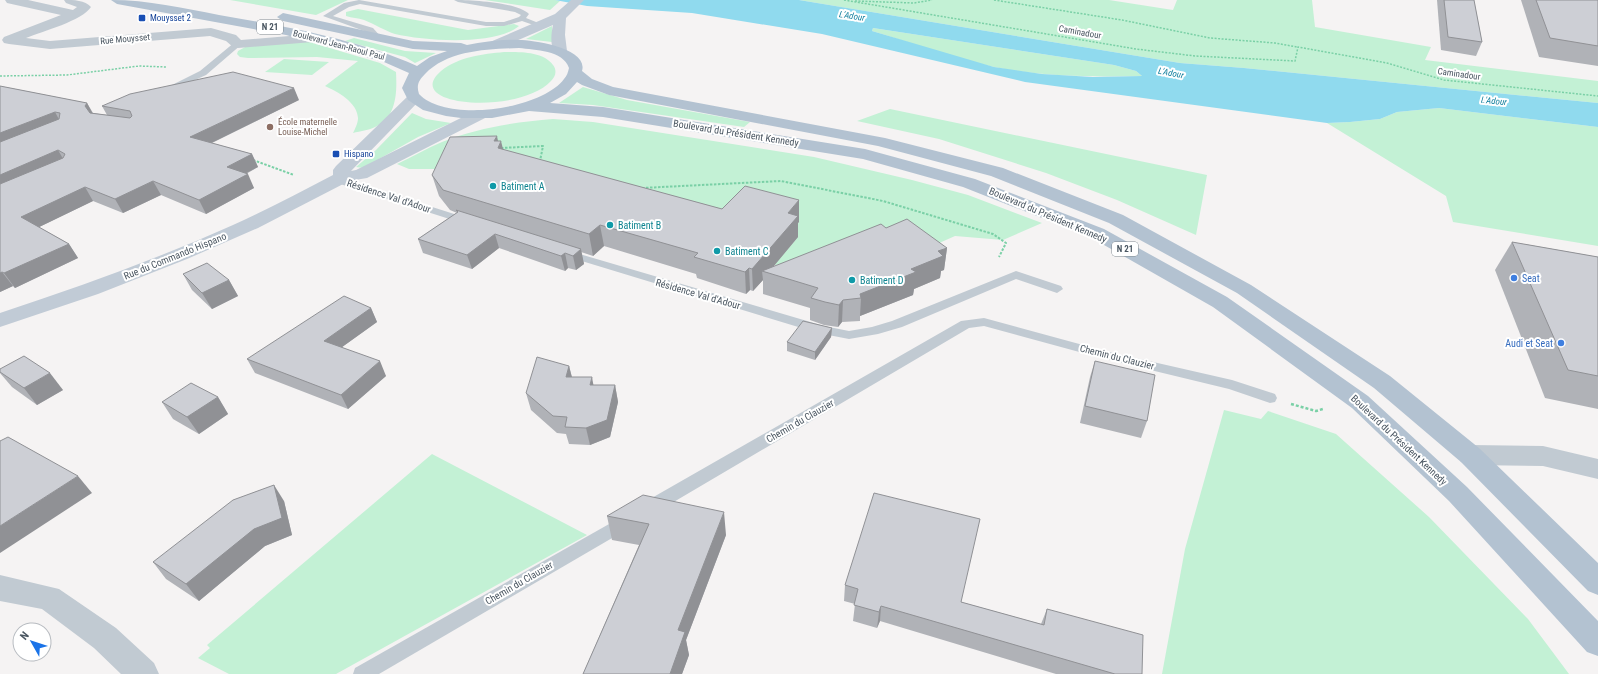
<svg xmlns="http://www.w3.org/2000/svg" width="1598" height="674" font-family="'Roboto Condensed',sans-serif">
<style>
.green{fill:#c3f1d5}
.water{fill:#90daee;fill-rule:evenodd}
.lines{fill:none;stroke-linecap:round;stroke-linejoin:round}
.path-far2{stroke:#7ad0a6;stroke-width:1.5;stroke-dasharray:2 1.5;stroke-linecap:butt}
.path-far1{stroke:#7ad0a6;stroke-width:2;stroke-dasharray:2.5 1.5;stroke-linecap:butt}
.path{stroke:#7ad0a6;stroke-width:2.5;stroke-dasharray:3 2;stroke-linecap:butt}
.lane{fill:#c1cad2;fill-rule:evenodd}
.street{fill:#c1cad2;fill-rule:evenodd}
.secondary{fill:#c1cbd6;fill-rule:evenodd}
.primary{fill:#b3c2d1;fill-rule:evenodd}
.wall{fill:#b0b2b7}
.shaded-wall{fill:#909195}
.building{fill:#cdcfd5;stroke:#909195}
.transit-dot{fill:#1a4fb4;stroke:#fff;stroke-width:1.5}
.education-dot{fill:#8d6e63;stroke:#fff;stroke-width:1.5}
.culture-dot{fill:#0f9aa8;stroke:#fff;stroke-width:1.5}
.shop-dot{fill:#3f7fe0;stroke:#fff;stroke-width:1.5}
.labels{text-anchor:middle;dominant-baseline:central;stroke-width:4;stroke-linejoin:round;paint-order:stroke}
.far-water-label{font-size:9px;font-style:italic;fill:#0c7c9b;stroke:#fff}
.far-transit-label{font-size:9px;fill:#164399;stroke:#fff;text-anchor:start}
.shield{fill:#fff;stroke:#808990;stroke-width:1}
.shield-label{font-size:9px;font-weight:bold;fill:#4a5661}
.far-street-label{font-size:9px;fill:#4a5661;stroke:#fff}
.far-education-label{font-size:9px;fill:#785e54;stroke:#fff;text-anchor:start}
.street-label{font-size:10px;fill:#4a5661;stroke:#fff}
.culture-label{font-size:10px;fill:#0d838f;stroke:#fff;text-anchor:start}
.shop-label{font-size:10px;fill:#366cbe;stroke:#fff;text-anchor:start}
</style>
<rect width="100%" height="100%" fill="#f5f3f3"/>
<g class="green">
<polygon points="230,0 348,0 316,15"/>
<polygon points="485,0 555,0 560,1 550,10"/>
<polygon points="799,0 1109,0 1173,10 1177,0 1312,0 1315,27 1431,47 1425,60 1598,81 1598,103 1244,68 1180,63"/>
<path d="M358,9L468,30L514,24L519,26C495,46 425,41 395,34C385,31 375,24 364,20C358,18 352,18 346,16V12Z"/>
<polygon points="552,26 552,42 526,39"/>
<path d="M873,28L1114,65L1136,71L1142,76C1093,77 1043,77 994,67C953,58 912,43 872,31Z"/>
<polygon points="354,38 405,51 436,53 415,63 405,57 345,41"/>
<path d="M303,40L380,63L396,72C397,91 397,116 377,126C371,130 360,131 353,133C355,129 358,123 358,118C357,102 338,92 325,86L358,61L317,57L248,58L240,57L237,54L238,51L247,46Z"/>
<path d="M504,52C519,52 543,51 553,65C557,70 556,76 551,81C520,115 400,107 441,71C458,57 483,54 504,52Z"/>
<polygon points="284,59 329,62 312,75 265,72"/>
<polygon points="583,87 627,100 750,122 744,127 593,105 559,103"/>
<polygon points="1439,108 1598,127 1598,246 1453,222 1446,196 1327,123 1350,122 1380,119 1397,112"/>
<polygon points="890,109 1207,175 1196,235 1117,200 1046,173 939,139 857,121"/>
<polygon points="412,113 426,119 451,123 418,137 363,168 356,167 376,150"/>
<path d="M553,119L593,122L814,157L912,180L968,195L1042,223L1003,240L955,236L919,252L788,268L768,263L780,250L786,251L798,237L789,234L799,222L734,220L450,169H409L397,164C412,157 427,148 442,142C477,128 515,122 553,119Z"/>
<polygon points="1224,410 1261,419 1268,411 1336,434 1429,517 1528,619 1569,674 1162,674 1185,549"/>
<polygon points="432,454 587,535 336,674 229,674 198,658 210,648 207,645"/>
</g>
<path class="water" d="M555,0H799L1180,63L1244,68L1598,103V127L1439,108L1397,112L1380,119L1350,122L1327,123L1025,82L822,34L692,13L587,6ZM873,28L1114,65L1136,71L1142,76L1093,77L1042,74L994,67L872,31Z"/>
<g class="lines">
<g class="path-far2">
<polyline points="844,0 1136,49 1195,56 1295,61 1298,47 1387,63 1444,80 1598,96"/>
<polyline points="994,0 1122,20 1210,38 1275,43 1297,47"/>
<polyline points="855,1 914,3 932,0"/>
<polyline points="0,76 67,75 139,66 167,67"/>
</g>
<g class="path-far1">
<polyline points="501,148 543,146 540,161 542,161"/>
<polyline points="253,160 294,175"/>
<polyline points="642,188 781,181 883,201 993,234 1006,243 999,257"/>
</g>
<polyline class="path" points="1291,404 1316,411 1323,409"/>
<g class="lane">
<path d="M359,0L486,22H504L519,17L521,15L515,12L458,2L454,0C471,0 517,2 529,14L526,18L546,26L542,28L522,21L504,26H486L360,4L349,7L333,16L373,28L381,37L377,39L367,32L323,16L344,3Z"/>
<polygon points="235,42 242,44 206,75 171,91 168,92 164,89 200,71"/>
<polygon points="338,177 473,220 475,222 473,224 465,224 334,182 333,180 334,178"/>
<polygon points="566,250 824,326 849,331 872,327 892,321 1016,271 1061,286 1063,289 1057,293 1016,279 902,327 878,334 849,339 818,333 562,255 560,253 562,251"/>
<polygon points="984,318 1105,351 1232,380 1275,394 1277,398 1275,402 1270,403 1229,389 1105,359 984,326 969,328 655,513 649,514 643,513 641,508 643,503 961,321"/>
<polygon points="625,515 631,517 633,522 631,527 379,674 353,674 355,668"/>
</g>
<g class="street">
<path d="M5,0H28L73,10L77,7L66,3L64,0C74,0 85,0 91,7C82,21 43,31 26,38L50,41L211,28L236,35L241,40L313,34L318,35L320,38L318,41L313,42L238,48L233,47L226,41L210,36L50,49L9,44L4,43L2,40L4,37L61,15L7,3Z"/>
<polygon points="1470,445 1543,446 1598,459 1598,479 1543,466 1470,465 1461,462 1457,455 1461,448"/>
<polygon points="0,575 59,589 116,628 154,663 159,674 121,674 94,648 42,609 0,601"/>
</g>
<g class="secondary">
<path d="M571,0H584L566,18L565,35L567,51L565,54H555C550,46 551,34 553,25L500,48H490L488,45L490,42L555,14Z"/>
<path d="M414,93L419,95L422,98L419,101L351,171L356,170L477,110H489L491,113L489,116L367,178L349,181L258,228L187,259L98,294L0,327V313C79,287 157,259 233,225C267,210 300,192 333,175V170L336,166L409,95Z"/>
</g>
<path class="primary" d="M111,0C148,0 183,8 219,15C284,26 356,39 417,66L430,57L447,51L413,49L283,21L277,17L283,13L413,41L461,43L467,45C484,42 502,39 519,40C533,40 589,48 582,71L592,79L613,87L885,138L1003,168L1123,215L1251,285L1390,376L1479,448L1598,563V595L1588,591L1461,462L1374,388L1237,293L1109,223L991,176L878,146L609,95L582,85L577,82L566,94L550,103L603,107L865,149L975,179L1104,229L1227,297L1368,396L1467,487L1598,621V656L1587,652L1449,501L1352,408L1213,307L1090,237L963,187L863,159L603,117L529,111L492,118H461L446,116L423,110L408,100L402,88L409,73L384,62L286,35L117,4ZM519,48C535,50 563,50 569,68C568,72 567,76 564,79C541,110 446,123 419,94C416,85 419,80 425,74C448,50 488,49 519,48Z"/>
</g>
<g class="wall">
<polygon points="1437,0 1474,0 1482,42 1476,56 1441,50"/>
<polygon points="1521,0 1598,0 1598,66 1539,57"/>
<polygon points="0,86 87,103 93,113 107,115 102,106 299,100 212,143 252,154 258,167 246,174 254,188 206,214 161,195 123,213 93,201 39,227 69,244 78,258 15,288 13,286 0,292"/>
<polygon points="498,141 503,150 722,209 799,222 798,223 798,237 773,267 886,228 947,248 944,270 941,271 940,278 914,289 913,295 860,316 860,321 842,322 838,327 824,325 810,320 810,308 763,294 763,280 753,291 750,290 746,294 697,278 696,274 604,246 593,256 581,252 584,264 576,270 568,268 565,271 499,248 472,269 423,253 418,239 457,213 450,210 439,196 432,175"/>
<polygon points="1512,242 1598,257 1598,409 1545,398 1495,270"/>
<polygon points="183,274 229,280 238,296 212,309 192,290"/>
<polygon points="371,308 377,322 342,347 386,376 348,409 255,373 247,359"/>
<polygon points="832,328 831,337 815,360 787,351 787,342"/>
<polygon points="1095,361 1147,421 1141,438 1080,423 1090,377"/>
<polygon points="569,366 572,377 593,385 615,385 618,402 610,437 590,445 569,444 566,434 557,433 531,410 526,393"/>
<polygon points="0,369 63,390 37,405 12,387 0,373"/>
<polygon points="218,397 228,414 199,434 173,419 162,402"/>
<polygon points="284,501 292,535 265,546 199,601 166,579 153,562"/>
<polygon points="607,516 726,535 686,640 689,655 682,674 583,674 639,545 612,540"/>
<polygon points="845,585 961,602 1041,624 1047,609 1142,674 1056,674 880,621 877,628 853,621 855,604 844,601"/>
</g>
<g class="shaded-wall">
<polygon points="294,88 299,100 197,150 190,137"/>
<polygon points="87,103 94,116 92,119 85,106"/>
<polygon points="55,112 62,125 0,149 0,133"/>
<polygon points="497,136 499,146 501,141 506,161 494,141"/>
<polygon points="58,150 66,164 0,192 0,175"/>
<polygon points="252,154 258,167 233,180 227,167"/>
<polygon points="248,174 254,188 206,214 199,200"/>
<polygon points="153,181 161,195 123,213 115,199"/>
<polygon points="85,187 93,201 31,231 21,217"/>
<polygon points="799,200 799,222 798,223 798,237 768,273 762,271 763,280 753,291 752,269 788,213"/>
<polygon points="600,225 604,246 593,256 589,234"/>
<polygon points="495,234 499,248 472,269 467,255"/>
<polygon points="69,244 78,258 15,288 4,273"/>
<polygon points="947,248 944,270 941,271 940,278 914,289 913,295 860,316 861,298 860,294 911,269 938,251"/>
<polygon points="581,249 584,264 576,270 573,256"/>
<polygon points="565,253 568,268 565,271 561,256"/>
<polygon points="749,268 750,290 746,294 745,272"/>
<polygon points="2,272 13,286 0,292 0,273"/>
<polygon points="229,280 238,296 212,309 202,293"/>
<polygon points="843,300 842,322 838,327 839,305"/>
<polygon points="371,308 377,322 331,355 324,341"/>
<polygon points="832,328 831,337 815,360 815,352"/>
<polygon points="380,361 386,376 348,409 341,395"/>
<polygon points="569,366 573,382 566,377"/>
<polygon points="50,373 63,390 37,405 24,388"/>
<polygon points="592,377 595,394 590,385"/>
<polygon points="615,385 618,402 610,437 590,445 586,428"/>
<polygon points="218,397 228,414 199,434 187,417"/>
<polygon points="78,476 92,493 0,553 0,526"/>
<polygon points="274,485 284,501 292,535 265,546 199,601 186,584"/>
<polygon points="724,512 726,535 686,640 689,655 682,674 670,674 678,630"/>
<polygon points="881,606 880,621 877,628 879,612"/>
</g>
<g class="building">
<polygon points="1444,0 1474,0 1482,42 1448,37"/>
<polygon points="1536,0 1598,0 1598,46 1550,38"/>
<polygon points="233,72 294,88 190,137 252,154 227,167 248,174 199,200 153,181 115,199 85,187 21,217 69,244 4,273 2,272 0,273 0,184 63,158 65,154 58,150 0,175 0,142 59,119 60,113 55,112 0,133 0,86 87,103 85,106 90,113 130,118 132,116 130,111 102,106 130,94"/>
<polygon points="497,136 494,141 501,141 498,148 722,209 745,186 799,200 788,213 798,216 752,269 749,268 745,272 694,257 698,253 600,225 589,234 443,190 432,175 450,137"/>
<polygon points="456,210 581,249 573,256 565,253 561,256 495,234 467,255 418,239 458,212"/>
<polygon points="907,219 947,248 938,251 943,256 911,269 916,272 860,294 861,298 843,300 839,305 825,302 811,298 818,288 762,271 881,224 886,228"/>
<polygon points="1512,242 1598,257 1598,376 1568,370"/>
<polygon points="207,263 229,280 202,293 183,274"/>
<polygon points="344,296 371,308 324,341 380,361 341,395 247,359"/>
<polygon points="803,321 832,328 815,352 787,342"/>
<polygon points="24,356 50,373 24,388 0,372 0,369"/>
<polygon points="537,357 569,366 566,377 592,377 590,385 615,385 607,420 586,428 565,427 567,417 553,416 526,393"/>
<polygon points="1095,361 1155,375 1147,421 1085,406"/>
<polygon points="191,383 218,397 187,417 162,402"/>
<polygon points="8,437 78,476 0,526 0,441"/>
<polygon points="274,485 282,518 254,529 186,584 153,562 233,500"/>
<polygon points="874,493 980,519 961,602 1044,625 1047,609 1143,635 1142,674 1115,674 881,606 879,612 854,605 858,589 845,585"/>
<polygon points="643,495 724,512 678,630 685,632 670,674 583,674 649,524 607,516"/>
</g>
<g class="transit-dot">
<rect x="138" y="14" width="8" height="8" rx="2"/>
<rect x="332" y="150" width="8" height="8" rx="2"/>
</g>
<circle class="education-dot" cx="270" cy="127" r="4"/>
<g class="culture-dot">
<circle cx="493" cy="186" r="4"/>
<circle cx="610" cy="225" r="4"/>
<circle cx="717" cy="251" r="4"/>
<circle cx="852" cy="280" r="4"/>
</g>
<g class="shop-dot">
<circle cx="1514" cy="278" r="4"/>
<circle cx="1561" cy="343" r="4"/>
</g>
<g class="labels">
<g class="far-water-label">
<text transform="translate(852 16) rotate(9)">L'Adour</text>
<text transform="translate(1171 73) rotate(11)">L'Adour</text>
<text transform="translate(1494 101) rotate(6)">L'Adour</text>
</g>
<g class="far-transit-label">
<text x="150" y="18">Mouysset 2</text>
<text x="344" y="154">Hispano</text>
</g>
<g class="shield">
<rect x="257" y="20" width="26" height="14" rx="3"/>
<rect x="1112" y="242" width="26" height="14" rx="3"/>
</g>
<g class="shield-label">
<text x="270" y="27">N 21</text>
<text x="1125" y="249">N 21</text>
</g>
<g class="far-street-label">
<text transform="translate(1080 32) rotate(10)">Caminadour</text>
<text transform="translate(125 39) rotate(-5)">Rue Mouysset</text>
<text transform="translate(339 45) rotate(15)">Boulevard Jean-Raoul Paul</text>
<text transform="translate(1459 74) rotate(8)">Caminadour</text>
</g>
<g class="far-education-label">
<text x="278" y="122">École maternelle<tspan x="278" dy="10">Louise-Michel</tspan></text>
</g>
<g class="street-label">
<text transform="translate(736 133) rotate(9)">Boulevard du Président Kennedy</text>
<text transform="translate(389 196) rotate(18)">Résidence Val d'Adour</text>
<text transform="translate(1048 215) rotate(23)">Boulevard du Président Kennedy</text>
<text transform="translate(175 256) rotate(-22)">Rue du Commando Hispano</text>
<text transform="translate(698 294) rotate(16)">Résidence Val d'Adour</text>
<text transform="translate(1117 357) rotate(14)">Chemin du Clauzier</text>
<text transform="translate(800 421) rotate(-30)">Chemin du Clauzier</text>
<text transform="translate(1399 440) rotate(43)">Boulevard du Président Kennedy</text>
<text transform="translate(519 583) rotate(-30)">Chemin du Clauzier</text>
</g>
<g class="culture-label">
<text x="501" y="186">Batiment A</text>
<text x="618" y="225">Batiment B</text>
<text x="725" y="251">Batiment C</text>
<text x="860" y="280">Batiment D</text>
</g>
<g class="shop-label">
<text x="1522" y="278">Seat</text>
<text x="1553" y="343" text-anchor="end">Audi et Seat</text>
</g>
</g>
<g transform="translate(32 642) rotate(309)"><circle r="19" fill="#ffffff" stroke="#b7bbc0"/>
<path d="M0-3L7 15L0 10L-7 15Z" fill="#1a73e8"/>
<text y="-6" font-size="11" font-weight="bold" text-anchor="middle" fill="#4a5661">N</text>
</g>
</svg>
